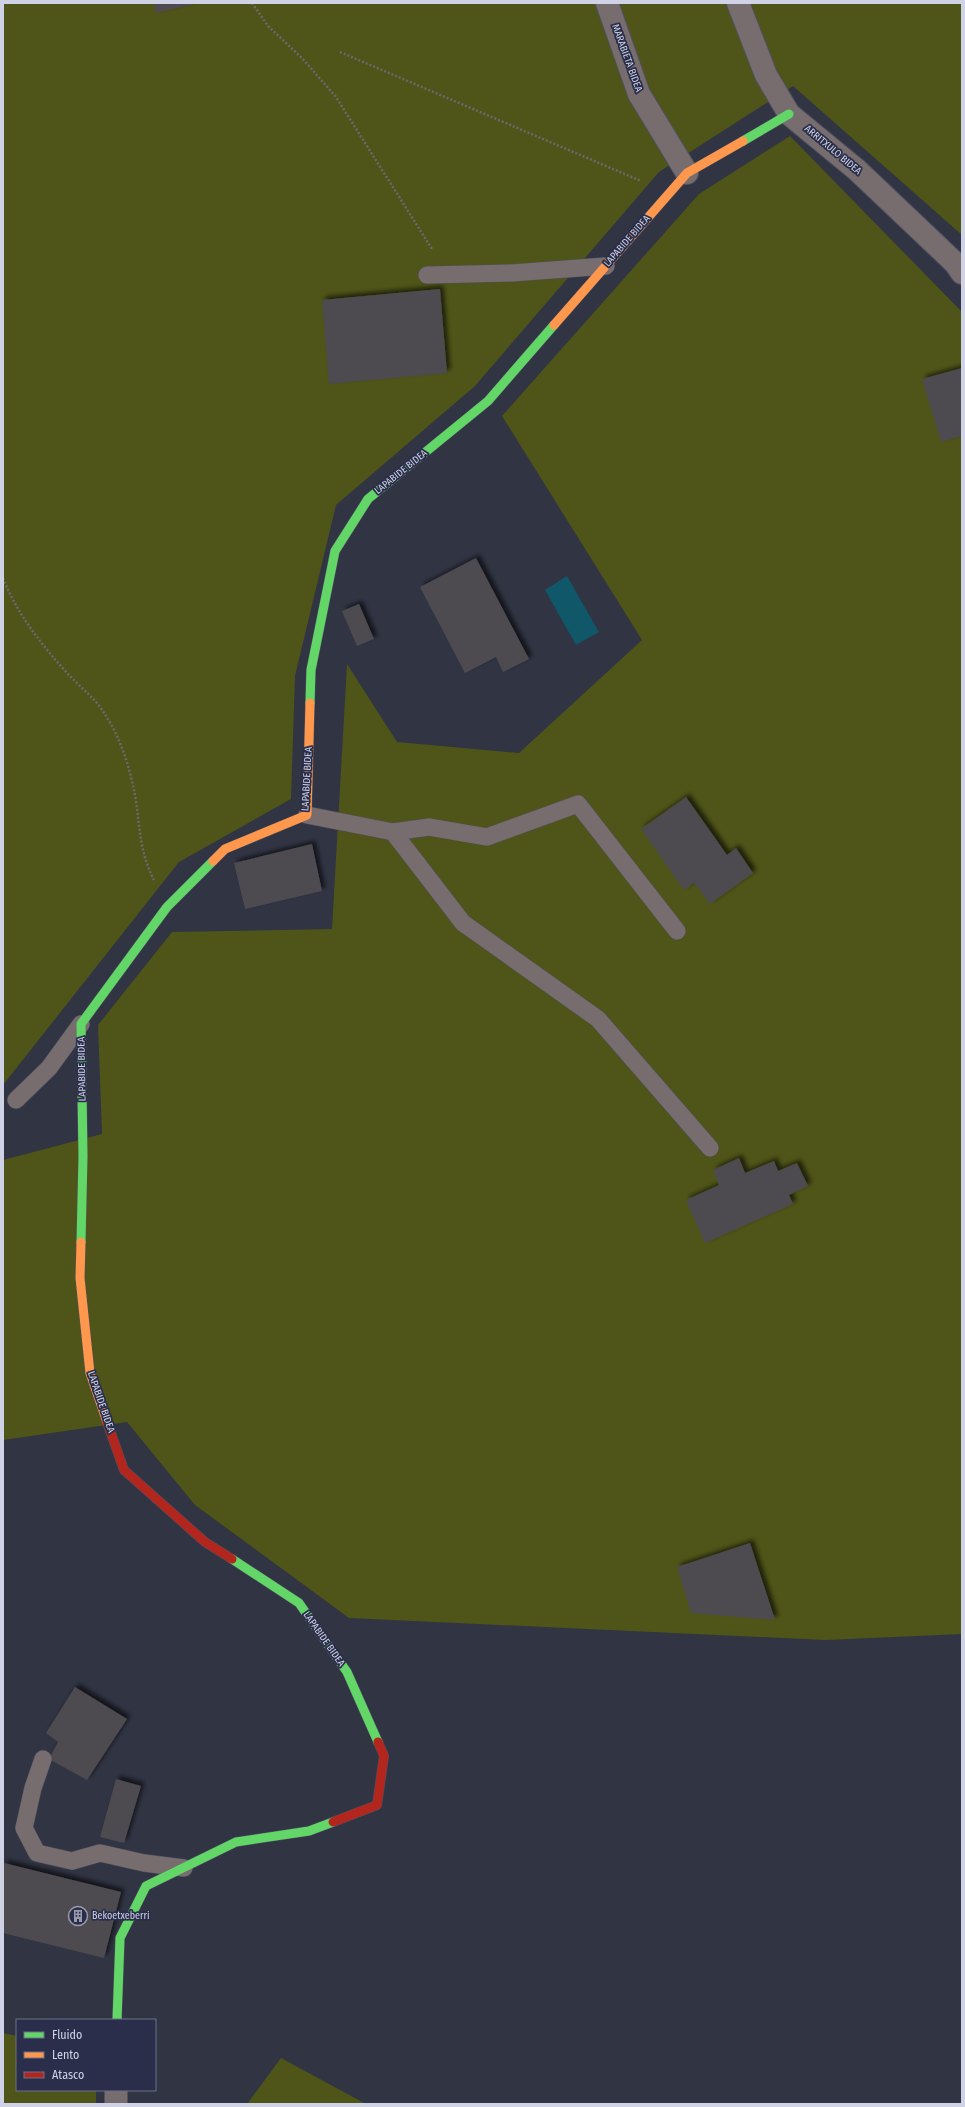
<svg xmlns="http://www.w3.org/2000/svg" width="965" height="2107" font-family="'Fira Sans Condensed',sans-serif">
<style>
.green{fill:#4f5418}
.water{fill:#105769}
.building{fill:#4d4b4f;filter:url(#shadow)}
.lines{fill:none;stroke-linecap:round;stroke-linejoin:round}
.lane-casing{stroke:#4f515f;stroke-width:18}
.street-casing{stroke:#4f515f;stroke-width:24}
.fast-casing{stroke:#4f515f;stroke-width:10}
.slow-casing{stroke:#4f515f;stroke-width:10}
.jam-casing{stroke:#4f515f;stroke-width:10}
.path{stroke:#6c686d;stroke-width:2.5;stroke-dasharray:2 2;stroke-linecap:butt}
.lane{stroke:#776d6e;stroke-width:17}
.street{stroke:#776d6e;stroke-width:22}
.fast{stroke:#63d668;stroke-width:9}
.slow{stroke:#ff974d;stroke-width:9}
.jam{stroke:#b3261e;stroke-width:9}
.labels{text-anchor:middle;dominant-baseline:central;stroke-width:3.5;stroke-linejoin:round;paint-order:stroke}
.street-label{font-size:10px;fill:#cfd3e5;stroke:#2a2e4a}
.poi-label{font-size:10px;fill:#cfd3e5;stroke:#2a2e4a;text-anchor:start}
</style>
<defs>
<filter id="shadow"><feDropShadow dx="3.5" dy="-3.5" stdDeviation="2" flood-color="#0009"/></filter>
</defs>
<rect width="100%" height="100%" fill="#313443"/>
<g class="green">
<polygon points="3,3 962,3 962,235 793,86 659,172 475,386 336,505 295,676 291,799 179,862 3,1085"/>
<polygon points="790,136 962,312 962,1634 826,1640 349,1618 195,1505 127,1422 3,1440 3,1160 102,1134 98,1025 172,932 332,929 347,664 397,742 519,753 642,640 502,416 699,194"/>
<polygon points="3,2033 17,2036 17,2090 96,2090 96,2104 3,2104"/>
<polygon points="281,2058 366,2104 247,2104"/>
</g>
<polygon class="water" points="567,576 599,632 576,645 545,590"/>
<g class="building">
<polygon points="154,3 195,3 195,4 156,13"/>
<polygon points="440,289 447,373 329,384 322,300"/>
<polygon points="962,368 962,436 941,442 922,379"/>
<polygon points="476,558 529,659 503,672 496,657 465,673 420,587"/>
<polygon points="359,604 374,639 357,646 342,611"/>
<polygon points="686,797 727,855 736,848 753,873 710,904 694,883 684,890 641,829"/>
<polygon points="312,844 322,891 245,909 234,863"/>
<polygon points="739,1158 745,1173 774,1161 778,1171 797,1163 808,1186 789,1195 793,1204 705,1243 686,1200 719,1185 713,1170"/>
<polygon points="750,1543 775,1620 691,1613 677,1567"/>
<polygon points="75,1687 127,1719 87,1780 49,1759 58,1742 46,1733"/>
<polygon points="116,1779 141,1786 124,1843 100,1837"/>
<polygon points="4,1863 121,1892 104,1958 3,1933"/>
</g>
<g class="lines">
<g class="lane-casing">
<g id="lane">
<polyline points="427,275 512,273 606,266"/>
<polyline points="307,815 393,832 463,923 598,1019 710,1148"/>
<polyline points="393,832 429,827 487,837 578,804 677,931"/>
<polyline points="16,1100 49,1068 81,1024"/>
<polyline points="43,1759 33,1788 24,1828 37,1853 72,1861 100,1853 144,1863 184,1868"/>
</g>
</g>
<g class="street-casing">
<g id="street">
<polyline points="607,3 639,94 687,173"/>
<polyline points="738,3 766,75 789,114 857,170 955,263 962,273"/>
<polyline points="116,2104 116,2090"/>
</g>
</g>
<g class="fast-casing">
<g id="fast">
<polyline points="743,141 789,114"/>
<polyline points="310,703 311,670 335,551 368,499 488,401 554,325"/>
<polyline points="81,1242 83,1157 81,1024 167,907 213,861"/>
<polyline points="232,1559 299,1603 347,1672 378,1742"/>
<polyline points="117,2020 120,1938 146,1886 236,1842 309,1831 333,1822"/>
</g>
</g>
<g class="slow-casing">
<g id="slow">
<polyline points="554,325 687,173 743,141"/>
<polyline points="213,861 225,849 307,815 310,703"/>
<polyline points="81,1242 80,1278 90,1373 107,1422"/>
</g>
</g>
<g class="jam-casing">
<g id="jam">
<polyline points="107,1422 124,1470 205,1542 232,1559"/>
<polyline points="333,1822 377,1805 384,1756 378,1742"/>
</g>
</g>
<g class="path">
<polyline points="252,3 268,26 302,58 336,97 432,249"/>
<polyline points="340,52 641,181"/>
<path d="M3,578C17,614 41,644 67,673C79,686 95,698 104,713C120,736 130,768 135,795C140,825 139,851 154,880"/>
</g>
<use href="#lane" class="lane"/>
<use href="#street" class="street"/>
<use href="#fast" class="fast"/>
<use href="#slow" class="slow"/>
<use href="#jam" class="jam"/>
</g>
<defs>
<g id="building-ring" transform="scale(1)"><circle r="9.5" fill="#2a2e4a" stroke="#989bac" stroke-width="1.5"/><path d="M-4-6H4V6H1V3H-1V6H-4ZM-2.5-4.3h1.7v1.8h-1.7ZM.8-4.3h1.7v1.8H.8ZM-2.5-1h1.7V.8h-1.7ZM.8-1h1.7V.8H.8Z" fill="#989bac"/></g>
</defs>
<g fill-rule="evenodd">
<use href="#building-ring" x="78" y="1916"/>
</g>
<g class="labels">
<g class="street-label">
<text transform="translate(627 58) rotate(70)">MARABIETA BIDEA</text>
<text transform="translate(833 150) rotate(40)">ARRITXULO BIDEA</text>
<text transform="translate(627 241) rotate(-49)">LAPABIDE BIDEA</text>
<text transform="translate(401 472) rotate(-39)">LAPABIDE BIDEA</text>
<text transform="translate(307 779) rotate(-87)">LAPABIDE BIDEA</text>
<text transform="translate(82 1069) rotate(-91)">LAPABIDE BIDEA</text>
<text transform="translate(101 1402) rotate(71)">LAPABIDE BIDEA</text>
<text transform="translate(324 1639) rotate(55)">LAPABIDE BIDEA</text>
</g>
<g class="poi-label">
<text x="92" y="1916">Bekoetxeberri</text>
</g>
</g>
<rect width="965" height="2107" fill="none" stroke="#cfd3e5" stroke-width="8"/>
<rect x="16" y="2019" width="140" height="72" fill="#2a2e4a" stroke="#6c7088"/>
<rect x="24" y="2032" width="20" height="6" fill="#63d668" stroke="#6c7088"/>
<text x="52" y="2039" font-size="12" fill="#cfd3e5">Fluido</text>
<rect x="24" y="2052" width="20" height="6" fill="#ff974d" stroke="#6c7088"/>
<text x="52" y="2059" font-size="12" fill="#cfd3e5">Lento</text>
<rect x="24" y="2072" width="20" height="6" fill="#b3261e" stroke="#6c7088"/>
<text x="52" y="2079" font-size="12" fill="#cfd3e5">Atasco</text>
</svg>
